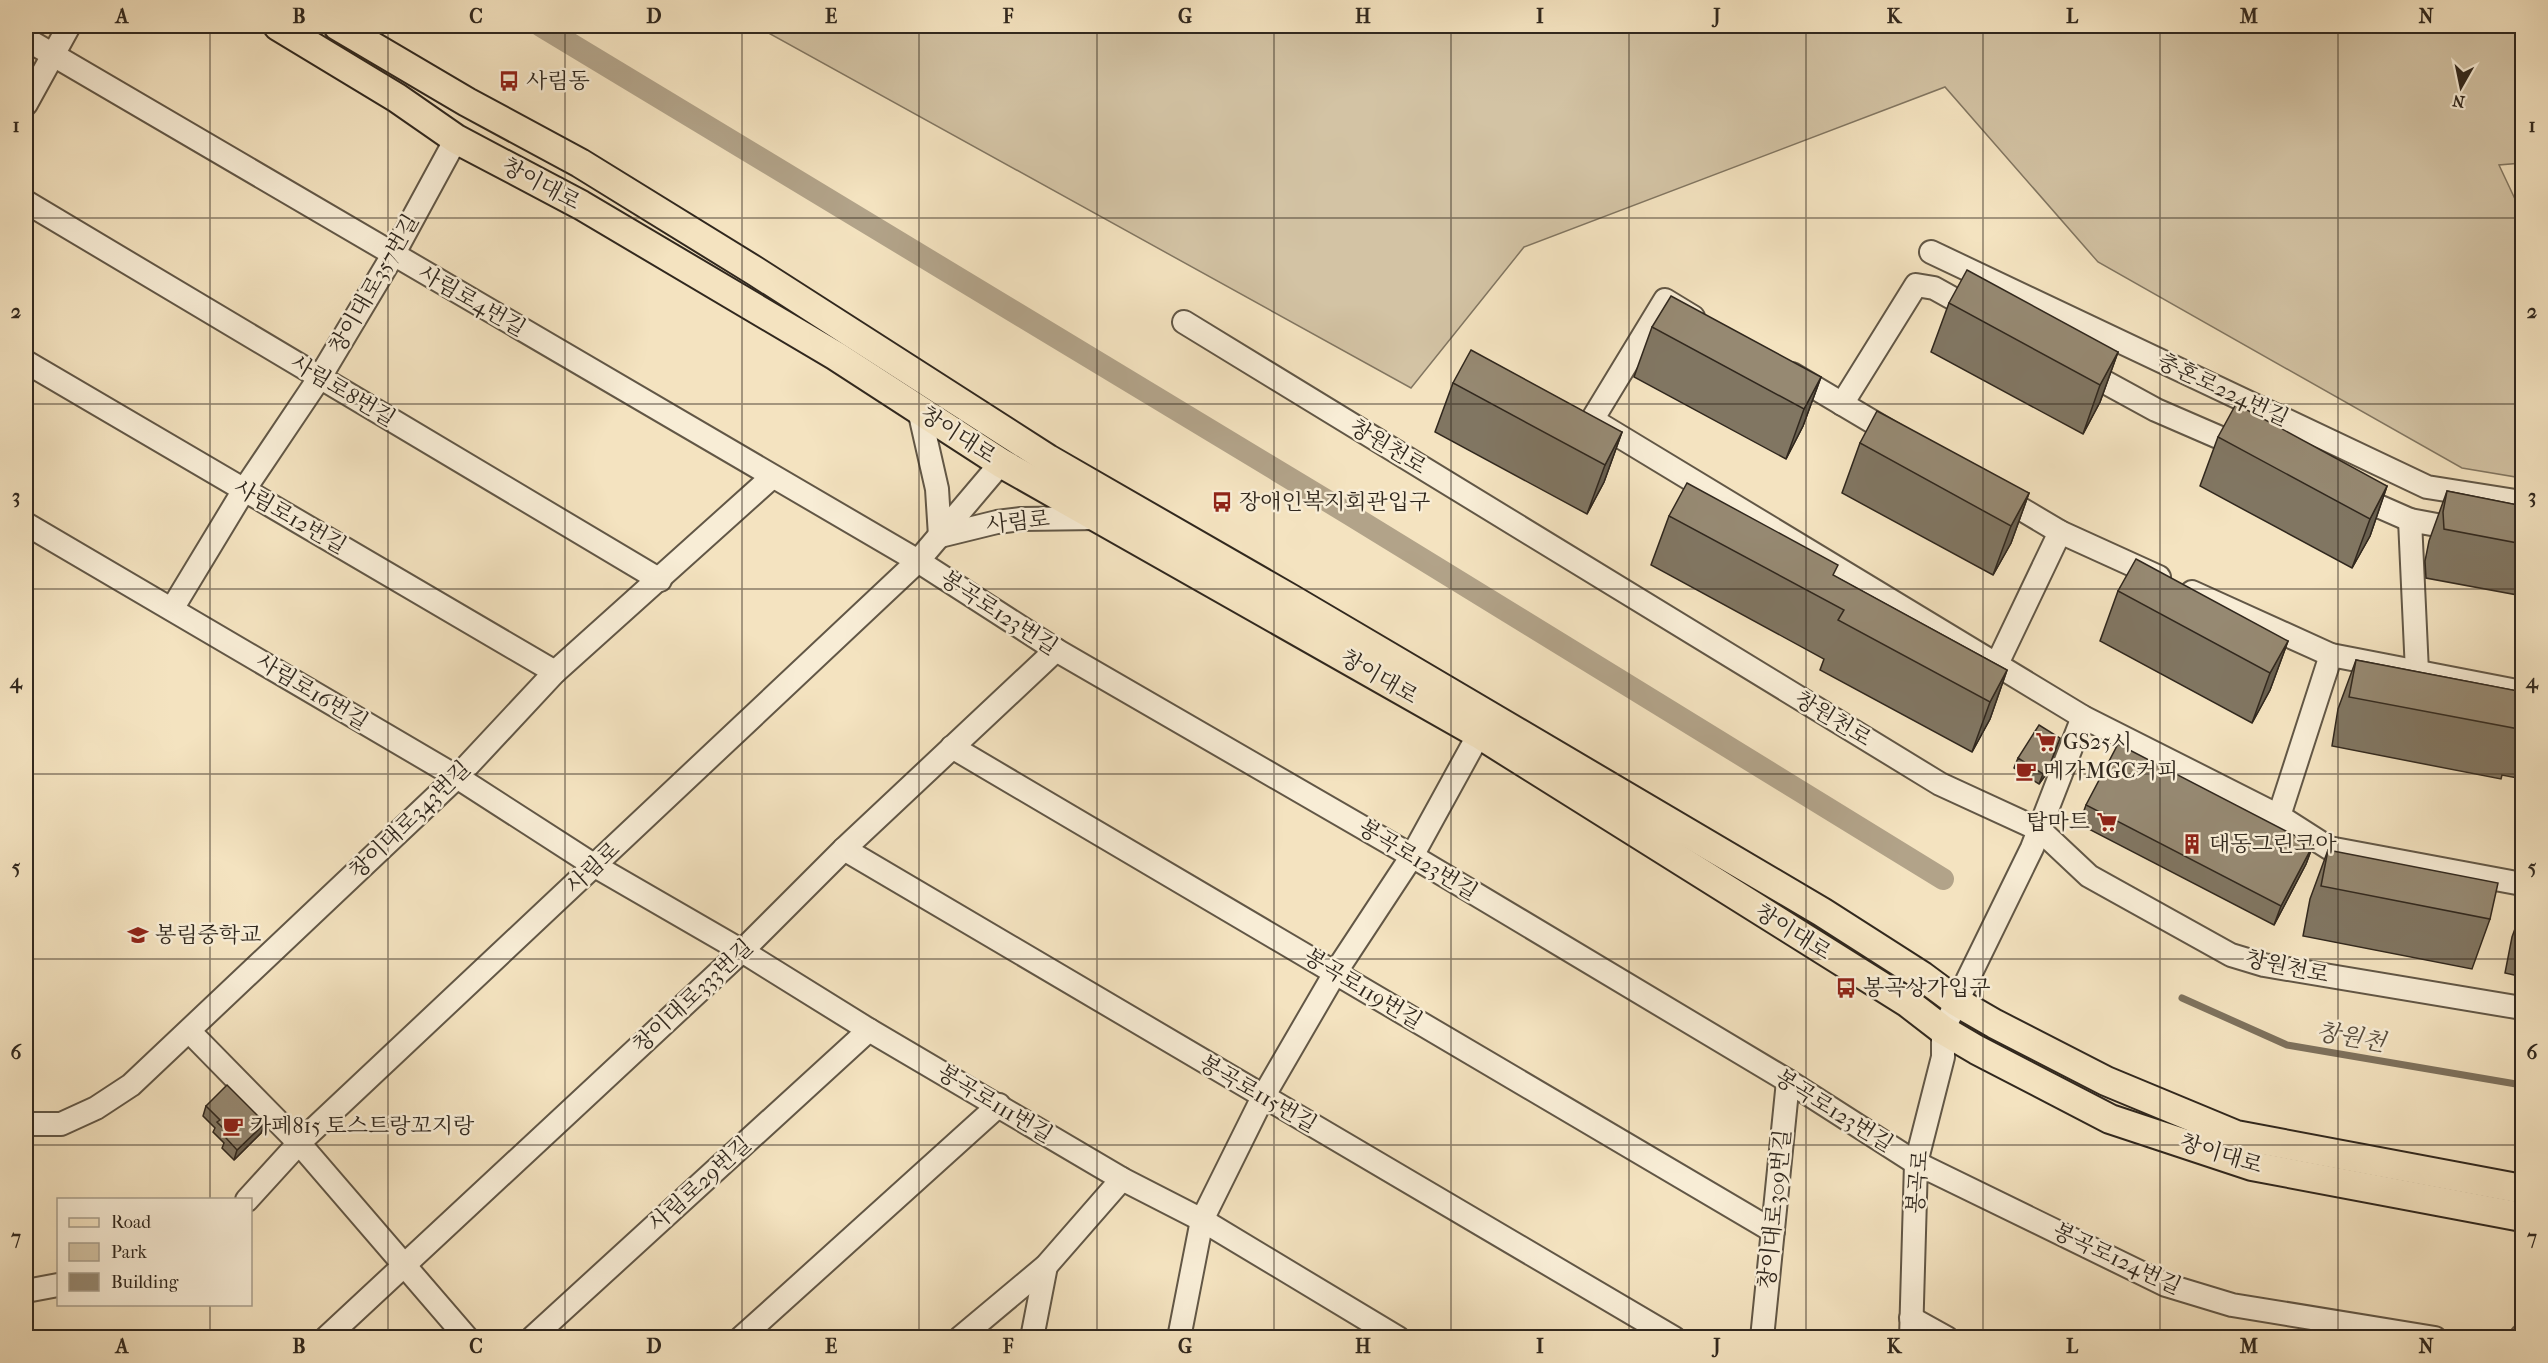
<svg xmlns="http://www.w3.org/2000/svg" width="2548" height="1363" font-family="'IM FELL French Canon','Noto Serif KR',serif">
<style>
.green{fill:#d3c3a4;stroke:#827661;stroke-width:1.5}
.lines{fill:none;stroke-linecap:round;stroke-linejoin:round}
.stream{stroke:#7e725e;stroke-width:7}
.canal{stroke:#b2a389;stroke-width:22}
.minor-casing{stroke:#625746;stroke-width:26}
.major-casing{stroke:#31281e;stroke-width:32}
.minor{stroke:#f8edd6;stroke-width:22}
.major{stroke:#f4e3c0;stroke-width:28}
.wall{fill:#817662;stroke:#31281e;stroke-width:1.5}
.shaded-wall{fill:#696050;stroke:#31281e;stroke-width:1.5}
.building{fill:#968972;stroke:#31281e;stroke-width:1.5}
.grid{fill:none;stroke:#31281e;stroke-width:1.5;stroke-opacity:0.55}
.labels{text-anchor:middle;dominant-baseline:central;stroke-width:5;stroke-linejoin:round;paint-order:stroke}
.poi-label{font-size:22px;fill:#31281e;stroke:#f8edd6;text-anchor:start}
.street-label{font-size:22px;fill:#31281e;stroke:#f8edd6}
.water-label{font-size:24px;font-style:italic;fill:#584d3e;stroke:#f8edd6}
.neatline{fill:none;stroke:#31281e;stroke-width:2}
.grid-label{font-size:20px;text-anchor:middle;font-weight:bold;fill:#31281e}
</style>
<rect width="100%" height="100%" fill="#f4e3c0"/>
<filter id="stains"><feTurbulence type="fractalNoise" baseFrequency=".00333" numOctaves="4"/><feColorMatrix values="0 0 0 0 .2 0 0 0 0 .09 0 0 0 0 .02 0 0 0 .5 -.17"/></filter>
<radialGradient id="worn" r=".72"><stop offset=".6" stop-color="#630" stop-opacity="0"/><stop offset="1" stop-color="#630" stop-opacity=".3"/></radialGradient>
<polygon class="green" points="756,26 2522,26 2522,163 2499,165 2522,214 2522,478 2462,468 2098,262 1945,87 1524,247 1411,388"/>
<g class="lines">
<polyline class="stream" points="2182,998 2287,1045 2522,1085"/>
<polyline class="canal" points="541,26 1349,514 1943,879"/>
<g class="minor-casing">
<g id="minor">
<polyline points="26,39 918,561 1056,650 1412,856 1788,1081 1916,1163 2166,1285 2232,1305 2435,1338"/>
<polyline points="26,104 69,26"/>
<polyline points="26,202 660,580"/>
<polyline points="1931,252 2427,487 2522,502"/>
<polyline points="1184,322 1940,784 2040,830 2089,876 2231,955 2264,965 2522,1008"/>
<polyline points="26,362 555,672"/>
<polyline points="2081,369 2156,410 2246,449"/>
<polyline points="1792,374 1898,437"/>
<polyline points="1842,404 1916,285 1934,288 1979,313"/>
<polyline points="919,410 937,489 940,536"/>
<polyline points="1592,420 1665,300 1693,317"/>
<polyline points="1596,422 2083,717 2279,816 2329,848 2522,884"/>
<polyline points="1996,494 2060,532 2159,577"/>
<polyline points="2353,495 2410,520"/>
<polyline points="26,524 457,777 595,866 742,951 869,1030 1122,1179 1202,1220 1398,1338"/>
<polyline points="940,536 997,522 1021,519 1098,518"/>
<polyline points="2192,592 2331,655 2522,692"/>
<polyline points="172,609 244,490 320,377 393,255 456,139"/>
<polyline points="1996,666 2060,532"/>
<polyline points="2417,672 2410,520 2522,541"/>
<polyline points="952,747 1773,1231"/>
<polyline points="2279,816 2331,655"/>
<polyline points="844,849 1674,1338"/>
<polyline points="189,1031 299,1143 467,1338"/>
<polyline points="26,1124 61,1124 96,1108 131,1085 457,777 555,672 772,477"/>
<polyline points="247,1200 299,1143 918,561 1001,463"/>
<polyline points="26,1291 58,1285"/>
<polyline points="1911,1318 1947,1338"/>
<polyline points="326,1338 742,951 844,849 1056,650"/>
<polyline points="532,1338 869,1030"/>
<polyline points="741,1338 999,1105"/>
<polyline points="960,1338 1046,1266 1122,1179"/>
<polyline points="1032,1338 1046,1266"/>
<polyline points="1179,1338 1202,1220 1263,1097 1335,973 1412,856 1479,734"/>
<polyline points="1762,1338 1788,1081"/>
<polyline points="1911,1338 1916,1163 1943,1057 1943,1030 2032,848 2083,717"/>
<polyline points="2522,1338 2522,1336"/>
</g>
</g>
<g class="major-casing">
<g id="major">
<polyline points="278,26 397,98 456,139 581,205 836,356 1001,463 1479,734 1908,1003 1943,1030 1977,1050 2110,1119 2252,1166 2522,1217"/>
<polyline points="338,26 467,102 580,163 755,271 1048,459 1291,599 1822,912 1922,976 1957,1002 1995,1024 2106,1081 2236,1135 2522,1189"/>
</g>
</g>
<use href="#minor" class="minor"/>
<use href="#major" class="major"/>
</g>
<g class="wall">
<polygon points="1949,303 2118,352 2100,402 2083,434 1931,352"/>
<polygon points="1652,327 1821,377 1803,426 1786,459 1634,377"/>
<polygon points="1453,383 1622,432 1604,482 1587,514 1435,432"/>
<polygon points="2218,437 2387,486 2370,536 2352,568 2200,486"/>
<polygon points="1860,443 2029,493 2011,543 1993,575 1842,493"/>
<polygon points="2447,491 2523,506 2523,596 2426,578 2425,561 2429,541"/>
<polygon points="1669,516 1834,576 2007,670 1990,719 1972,752 1820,670 1824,659 1651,565"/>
<polygon points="2118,591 2288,641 2270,690 2252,723 2100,641"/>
<polygon points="2356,660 2523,692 2523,779 2502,775 2501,779 2332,746 2338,709"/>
<polygon points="2018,758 2047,773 2039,784 2014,768"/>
<polygon points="2086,805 2313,845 2306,864 2274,925 2079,824"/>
<polygon points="2328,850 2490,919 2472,969 2303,936 2310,899"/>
<polygon points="2523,907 2523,977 2505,973 2512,937"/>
<polygon points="206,1106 265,1123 261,1133 234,1160 222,1148 224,1143 213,1132 215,1128 203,1116"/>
</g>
<g class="shaded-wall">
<polygon points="2118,352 2100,402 2083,434 2100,385"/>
<polygon points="1821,377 1803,426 1786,459 1804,409"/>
<polygon points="1622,432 1604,482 1587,514 1605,465"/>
<polygon points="2387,486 2370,536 2352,568 2370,519"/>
<polygon points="2029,493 2011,543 1993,575 2011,526"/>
<polygon points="2288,641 2270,690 2252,723 2270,673"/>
<polygon points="2007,670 1990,719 1972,752 1990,702"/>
<polygon points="2060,738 2047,773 2039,784 2043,774"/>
<polygon points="2313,845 2306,864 2274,925 2281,906"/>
<polygon points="265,1123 261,1133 234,1160 237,1150"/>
</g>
<g class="building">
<polygon points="1967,270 2118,352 2100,385 1949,303"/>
<polygon points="1671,296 1821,377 1804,409 1652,327"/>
<polygon points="1471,350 1622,432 1605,465 1453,383"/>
<polygon points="2236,404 2387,486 2370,519 2218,437"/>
<polygon points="1877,411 2029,493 2011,526 1860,443"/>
<polygon points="1687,483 1838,565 1833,575 2007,670 1990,702 1838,620 1844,610 1669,516"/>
<polygon points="2447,491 2523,506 2523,544 2444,529 2443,512"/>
<polygon points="2136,559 2288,641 2270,673 2118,591"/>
<polygon points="2356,660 2523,692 2523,727 2519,726 2519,729 2349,697"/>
<polygon points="2039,725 2060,738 2050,764 2043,774 2018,758"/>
<polygon points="2118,744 2313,845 2281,906 2086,805"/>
<polygon points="2328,850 2498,883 2490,919 2321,886"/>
<polygon points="227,1085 265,1123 237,1150 226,1138 229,1134 217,1122 220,1120 206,1106"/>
</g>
<path class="grid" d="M210,26V1200M388,26V1338M565,26V1338M742,26V1338M919,26V1338M1097,26V1338M1274,26V1338M1451,26V1338M1629,26V1338M1806,26V1338M1983,26V1338M2160,26V1338M2338,26V1338M26,218H2522M26,404H2522M26,589H2522M26,774H2522M26,959H2522M26,1145H2522M210,1304V1338"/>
<defs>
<g id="bus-bare" transform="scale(1.62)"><path d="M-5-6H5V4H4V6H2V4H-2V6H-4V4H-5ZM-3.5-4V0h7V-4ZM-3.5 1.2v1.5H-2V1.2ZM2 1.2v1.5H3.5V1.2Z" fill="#8f2418" stroke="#f8edd6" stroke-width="2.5" paint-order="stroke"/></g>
<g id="supermarket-bare" transform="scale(1.62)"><path d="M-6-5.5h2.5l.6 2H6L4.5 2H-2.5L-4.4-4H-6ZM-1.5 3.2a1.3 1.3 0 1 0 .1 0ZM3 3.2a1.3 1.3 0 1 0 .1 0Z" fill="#8f2418" stroke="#f8edd6" stroke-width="2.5" paint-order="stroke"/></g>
<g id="cafe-bare" transform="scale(1.62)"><path d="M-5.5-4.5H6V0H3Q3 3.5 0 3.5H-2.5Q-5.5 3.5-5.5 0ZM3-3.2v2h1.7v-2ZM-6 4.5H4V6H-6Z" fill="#8f2418" stroke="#f8edd6" stroke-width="2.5" paint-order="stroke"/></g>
<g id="building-bare" transform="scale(1.62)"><path d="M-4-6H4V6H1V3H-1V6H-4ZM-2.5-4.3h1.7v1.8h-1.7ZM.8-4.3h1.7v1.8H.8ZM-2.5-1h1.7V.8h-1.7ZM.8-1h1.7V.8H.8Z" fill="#8f2418" stroke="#f8edd6" stroke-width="2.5" paint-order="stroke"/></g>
<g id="school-bare" transform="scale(1.62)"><path d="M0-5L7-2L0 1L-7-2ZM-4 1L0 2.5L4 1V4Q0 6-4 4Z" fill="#8f2418" stroke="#f8edd6" stroke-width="2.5" paint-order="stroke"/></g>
</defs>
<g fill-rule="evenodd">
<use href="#bus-bare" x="509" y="81"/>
<use href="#bus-bare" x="1222" y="502"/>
<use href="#supermarket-bare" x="2046" y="742"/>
<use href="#cafe-bare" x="2026" y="771"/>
<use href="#supermarket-bare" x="2107" y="822"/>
<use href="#building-bare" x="2192" y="844"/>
<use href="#school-bare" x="138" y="935"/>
<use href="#bus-bare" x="1846" y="988"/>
<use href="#cafe-bare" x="233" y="1126"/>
</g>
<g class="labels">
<g class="poi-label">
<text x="526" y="81">사림동</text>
<text x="1239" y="502">장애인복지회관입구</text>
<text x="2063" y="742">GS25시</text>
<text x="2043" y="771">메가MGC커피</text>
<text x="2090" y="822" text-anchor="end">탑마트</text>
<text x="2209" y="844">대동그린코아</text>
<text x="155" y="935">봉림중학교</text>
<text x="1863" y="988">봉곡상가입구</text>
<text x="250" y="1126">카페815 토스트랑꼬지랑</text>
</g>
<g class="street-label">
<text transform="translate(541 184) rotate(28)">창이대로</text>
<text transform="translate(374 284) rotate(-60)">창이대로357번길</text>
<text transform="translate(472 301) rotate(30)">사림로4번길</text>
<text transform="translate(2223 390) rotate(25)">충혼로224번길</text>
<text transform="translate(343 391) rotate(31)">사림로8번길</text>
<text transform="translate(958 435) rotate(33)">창이대로</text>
<text transform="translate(1388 447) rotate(31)">창원천로</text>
<text transform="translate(290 517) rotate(30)">사림로12번길</text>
<text transform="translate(1018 522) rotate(-6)">사림로</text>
<text transform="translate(999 613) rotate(33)">봉곡로123번길</text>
<text transform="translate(1379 677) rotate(30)">창이대로</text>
<text transform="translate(312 692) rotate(31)">사림로16번길</text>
<text transform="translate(1833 719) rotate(31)">창원천로</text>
<text transform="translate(410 820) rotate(-44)">창이대로343번길</text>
<text transform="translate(1418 860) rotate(31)">봉곡로123번길</text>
<text transform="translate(593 868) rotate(-43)">사림로</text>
<text transform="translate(1793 932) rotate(32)">창이대로</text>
<text transform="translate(2287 967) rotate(12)">창원천로</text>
<text transform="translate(1363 989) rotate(31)">봉곡로119번길</text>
<text transform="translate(693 996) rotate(-43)">창이대로333번길</text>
<text transform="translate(1258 1094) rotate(30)">봉곡로115번길</text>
<text transform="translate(995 1104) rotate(31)">봉곡로111번길</text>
<text transform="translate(1834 1111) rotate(32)">봉곡로123번길</text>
<text transform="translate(2221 1154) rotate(17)">창이대로</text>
<text transform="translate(1918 1182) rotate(-85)">봉곡로</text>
<text transform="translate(700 1184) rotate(-42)">사림로29번길</text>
<text transform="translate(1775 1209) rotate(-84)">창이대로309번길</text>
<text transform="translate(2117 1259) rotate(25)">봉곡로124번길</text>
</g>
<g class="water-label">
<text transform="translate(2351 1037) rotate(10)">창원천</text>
</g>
</g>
<rect width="2548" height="1363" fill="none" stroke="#f4e3c0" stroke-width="66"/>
<rect x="57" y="1198" width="195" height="108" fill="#f8edd6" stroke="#a89e8c" stroke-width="1.5"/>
<rect x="69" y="1218" width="30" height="9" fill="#f4e3c0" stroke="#a89e8c" stroke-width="1.5"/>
<text x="111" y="1228" font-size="18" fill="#31281e">Road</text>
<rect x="69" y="1243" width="30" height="18" fill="#d3c3a4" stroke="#a89e8c" stroke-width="1.5"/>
<text x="111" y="1258" font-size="18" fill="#31281e">Park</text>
<rect x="69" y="1273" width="30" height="18" fill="#968972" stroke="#a89e8c" stroke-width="1.5"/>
<text x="111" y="1288" font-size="18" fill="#31281e">Building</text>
<g transform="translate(2461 87) rotate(189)" stroke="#f8edd6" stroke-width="4.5" paint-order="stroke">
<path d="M0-4.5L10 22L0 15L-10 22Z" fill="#31281e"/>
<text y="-9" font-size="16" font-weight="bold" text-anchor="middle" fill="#31281e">N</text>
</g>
<rect x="33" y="33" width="2482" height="1297" class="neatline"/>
<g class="grid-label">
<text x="122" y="23">A</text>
<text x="299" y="23">B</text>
<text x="476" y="23">C</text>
<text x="654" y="23">D</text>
<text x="831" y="23">E</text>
<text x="1008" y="23">F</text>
<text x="1185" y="23">G</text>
<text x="1363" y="23">H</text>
<text x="1540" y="23">I</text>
<text x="1717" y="23">J</text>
<text x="1894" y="23">K</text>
<text x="2072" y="23">L</text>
<text x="2249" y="23">M</text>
<text x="2426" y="23">N</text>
<text x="16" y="132">1</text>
<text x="2532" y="132">1</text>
<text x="16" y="318">2</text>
<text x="2532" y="318">2</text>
<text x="16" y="503">3</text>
<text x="2532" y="503">3</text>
<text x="16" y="688">4</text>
<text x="2532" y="688">4</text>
<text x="16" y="874">5</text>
<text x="2532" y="874">5</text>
<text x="16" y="1059">6</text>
<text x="2532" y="1059">6</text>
<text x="16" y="1244">7</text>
<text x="2532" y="1244">7</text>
<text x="122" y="1353">A</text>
<text x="299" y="1353">B</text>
<text x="476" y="1353">C</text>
<text x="654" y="1353">D</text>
<text x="831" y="1353">E</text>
<text x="1008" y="1353">F</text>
<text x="1185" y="1353">G</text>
<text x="1363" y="1353">H</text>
<text x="1540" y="1353">I</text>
<text x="1717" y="1353">J</text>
<text x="1894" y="1353">K</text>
<text x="2072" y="1353">L</text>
<text x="2249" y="1353">M</text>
<text x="2426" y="1353">N</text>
</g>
<rect width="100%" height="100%" filter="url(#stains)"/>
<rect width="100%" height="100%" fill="url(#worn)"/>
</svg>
